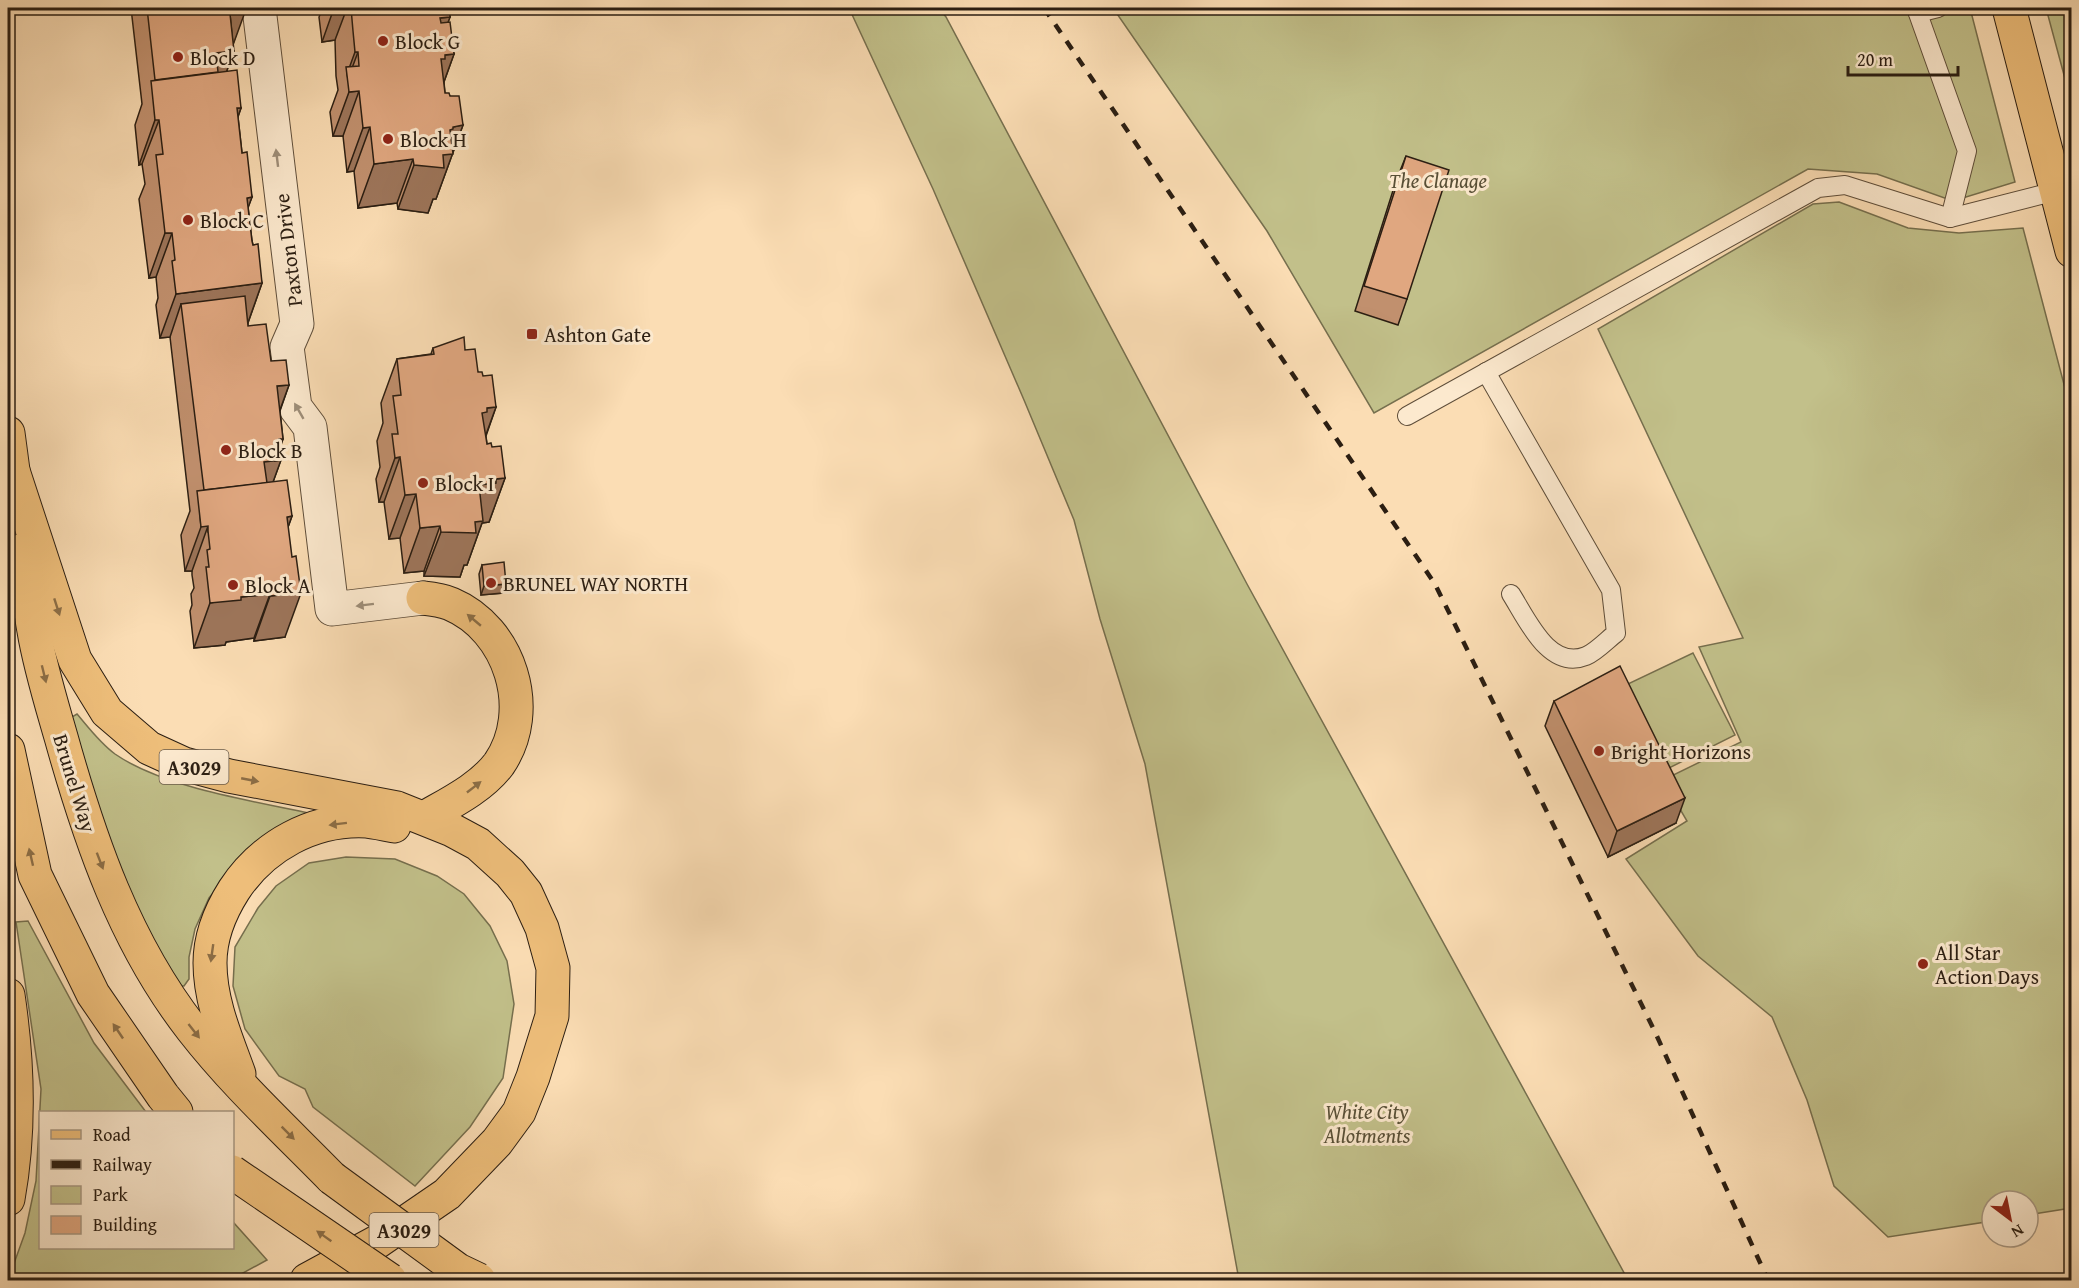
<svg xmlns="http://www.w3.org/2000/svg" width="2079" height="1288" font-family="'Gentium Book Plus',serif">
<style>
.green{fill:#c2c08a;stroke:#766f4e;stroke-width:1.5}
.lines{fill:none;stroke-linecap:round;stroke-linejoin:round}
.lane-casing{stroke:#5f4e3a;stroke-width:20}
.street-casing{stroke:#5f4e3a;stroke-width:35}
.primary-casing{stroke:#2b1e12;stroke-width:35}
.highway-casing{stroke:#2b1e12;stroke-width:35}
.lane{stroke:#fce9ce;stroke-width:18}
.street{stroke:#fce9ce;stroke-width:33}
.primary{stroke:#eebe7a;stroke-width:33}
.highway{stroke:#eebe7a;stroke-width:33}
.rail{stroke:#2b1e12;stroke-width:4.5;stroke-dasharray:10 10;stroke-linecap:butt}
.highway-bridge-casing{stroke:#2b1e12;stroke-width:35;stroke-linecap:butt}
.highway-bridge{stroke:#eebe7a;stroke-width:33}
.wall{fill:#c1906e;stroke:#2b1e12;stroke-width:1.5}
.shaded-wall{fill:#9d755a;stroke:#2b1e12;stroke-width:1.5}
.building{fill:#e0a780;stroke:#2b1e12;stroke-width:1.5}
.oneway{fill:#9e8e79}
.oneway2{fill:#8c6e46}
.poi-dot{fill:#8f2418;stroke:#fce9ce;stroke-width:2}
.labels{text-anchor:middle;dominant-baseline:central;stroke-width:6;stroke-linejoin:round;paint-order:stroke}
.shield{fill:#fce9ce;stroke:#6a5b4a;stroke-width:1.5}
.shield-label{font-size:20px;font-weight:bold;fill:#2b1e12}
.poi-label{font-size:21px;fill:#2b1e12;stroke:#fce9ce;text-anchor:start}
.park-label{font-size:21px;font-style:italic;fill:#584f36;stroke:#fce9ce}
.street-label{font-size:21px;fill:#2b1e12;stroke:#fce9ce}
</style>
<rect width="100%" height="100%" fill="#fbddb4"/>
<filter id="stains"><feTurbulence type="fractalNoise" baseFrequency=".00333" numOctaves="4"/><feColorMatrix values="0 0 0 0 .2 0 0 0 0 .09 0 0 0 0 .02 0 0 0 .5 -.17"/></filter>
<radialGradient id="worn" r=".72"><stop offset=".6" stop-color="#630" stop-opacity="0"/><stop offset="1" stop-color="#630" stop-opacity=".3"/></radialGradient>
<g class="green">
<polygon points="849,8 939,8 946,17 1247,584 1628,1280 1239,1280 1145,764 1100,619 1074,520 1024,400 933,189"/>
<polygon points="1113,8 1970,8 2015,182 1953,201 1877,174 1808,169 1374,413 1267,231"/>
<polygon points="2046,8 2071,8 2071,101"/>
<polygon points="1839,202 1908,228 1959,233 2023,228 2071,411 2071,1208 2028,1215 2028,1201 1992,1201 1992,1221 1888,1237 1834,1186 1807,1100 1772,1017 1698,956 1626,859 1687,821 1663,780 1741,742 1699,647 1743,638 1598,329 1813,204"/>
<polygon points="1693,653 1735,735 1653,776 1611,692"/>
<path d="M77,714C89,728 100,743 115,754C164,788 254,801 313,814L236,865L209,898L195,929L189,957V979L184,986H178L129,905L65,721Z"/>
<polygon points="346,857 395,859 437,876 464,894 490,926 507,961 514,1004 503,1078 470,1127 415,1186 313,1107 305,1089 279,1076 245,1029 233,986 235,947 258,908 276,886 309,863"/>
<polygon points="28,921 94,1043 146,1112 40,1112 40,1248 232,1248 233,1222 267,1260 230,1280 8,1280 25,1233 36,1181 41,1089 16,922"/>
</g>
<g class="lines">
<g class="lane-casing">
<g id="lane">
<polyline points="1916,8 1967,151 1950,218"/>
<polyline points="1918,13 1938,8"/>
<path d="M1486,372L1611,590L1616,633C1607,640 1596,652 1586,656C1549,671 1527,619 1511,594"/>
<polyline points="1407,416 1818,188 1845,185 1950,218 2056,191"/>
</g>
</g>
<g class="street-casing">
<polyline id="street" points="259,8 297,324 287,347 295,407 310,427 332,609 423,598"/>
</g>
<g class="primary-casing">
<polyline id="primary" points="2009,8 2072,251"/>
</g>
<g class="highway-casing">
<g id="highway">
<polyline points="8,433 16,493"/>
<polyline points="13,471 75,660 107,712 149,748 184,764 229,776 397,808 452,830 478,844 510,873 526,893 542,928 553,968 552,1016 533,1077 519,1112 497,1142 447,1194 377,1242 307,1280"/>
<path d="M23,550C27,577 29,605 34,631C40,667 51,702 61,737C90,841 125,943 192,1029C234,1083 284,1129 332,1178"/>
<path d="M423,598C433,599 442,600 451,604C510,629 536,710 499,764C481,788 450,803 424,818"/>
<polyline points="8,750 35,875 93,994 163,1096 176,1112"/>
<path d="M8,995C18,1062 20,1132 8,1199"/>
<path d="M239,1074C226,1038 210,1002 210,963C210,936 220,912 234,890C263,846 313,818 367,821C376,822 385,824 394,826"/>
</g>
</g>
<use href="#lane" class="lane"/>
<use href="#street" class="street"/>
<use href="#primary" class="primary"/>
<use href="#highway" class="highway"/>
<polyline class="rail" points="1044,8 1435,584 1655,1032 1768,1280"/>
<g class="highway-bridge-casing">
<g id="highway-bridge">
<polyline points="232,1172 390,1280"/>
<polyline points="332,1178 458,1270 479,1280"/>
</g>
</g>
<use href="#highway-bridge" class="highway-bridge"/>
</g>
<g class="wall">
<polygon points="131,8 245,8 233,44 227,71 241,108 238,117 242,153 252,197 248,207 252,241 262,283 248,323 248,326 271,361 289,385 280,411 283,439 280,448 281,460 273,482 292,516 288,527 285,637 254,641 254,638 226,642 225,645 194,648 190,611 192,605 191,594 194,588 192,575 192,571 185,571 181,535 190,511 170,337 160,338 156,305 158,298 156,277 149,278 139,199 145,184 142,164 139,165 135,125 142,104"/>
<polygon points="323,8 449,8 450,17 448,22 454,54 444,82 445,93 450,96 463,125 436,199 433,199 428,213 398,209 397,203 358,208 354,171 347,172 343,136 333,136 330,112 338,90 336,76 335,40 322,42 319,17"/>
<polygon points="1406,156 1407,299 1398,325 1355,311 1396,181"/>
<polygon points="433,348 465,350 478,372 483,376 496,407 486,436 487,444 492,447 505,478 489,522 482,523 467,565 464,565 460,577 424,576 424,571 404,573 400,538 389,539 384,502 379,502 376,479 380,467 377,441 383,423 381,403 397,359 431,354"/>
<polygon points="482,565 503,593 481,595 479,574"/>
<polygon points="1554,701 1676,823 1608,857 1545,726"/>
</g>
<g class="shaded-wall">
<polygon points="334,8 347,8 335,40 322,42"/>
<polygon points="245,12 233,45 230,14"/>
<polygon points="450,17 434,61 440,18"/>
<polygon points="234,51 222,84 159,120 142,164 139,165 155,120 216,53"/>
<polygon points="355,52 358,52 348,79 347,74"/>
<polygon points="454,54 438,98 441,59 445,55"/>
<polygon points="359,91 343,136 333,136 349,92"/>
<polygon points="237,108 241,108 225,152"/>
<polygon points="463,125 436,199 433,199 428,213 398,209 414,165 453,127"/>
<polygon points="370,127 354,171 347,172 363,128"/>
<polygon points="413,159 397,203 358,208 374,164"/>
<polygon points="252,197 236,241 247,198"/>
<polygon points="165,233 172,233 156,277 149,278"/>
<polygon points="262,283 246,328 181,304 170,337 160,338 176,294"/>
<polygon points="289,385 277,418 277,386"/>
<polygon points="496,407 480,451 482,413 487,408"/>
<polygon points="279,439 283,439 275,461 281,460 269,493 252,495 264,462"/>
<polygon points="400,457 384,502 379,502 395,458"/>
<polygon points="505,478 489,522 482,523 467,565 464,565 460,577 424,576 441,532 479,485 496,479"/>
<polygon points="268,494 256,527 208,532 208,526 192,571 185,571 201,527 200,515 205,501"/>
<polygon points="416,494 400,538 389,539 405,495"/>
<polygon points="292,516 276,561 287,517"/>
<polygon points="440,526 424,571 404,573 420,528"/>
<polygon points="506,584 503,593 481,595 484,586"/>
<polygon points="301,593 285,637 254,641 270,596"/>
<polygon points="270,594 254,638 226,642 225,645 194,648 210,603 241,597"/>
<polygon points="1685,798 1676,823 1608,857 1617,831"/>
</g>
<g class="building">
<polygon points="147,8 245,8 245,12 230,14 234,51 216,53 218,72 155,80"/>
<polygon points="351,8 449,8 450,17 440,18 441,23 450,22 454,54 445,55 445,59 441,59 445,93 449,93 450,96 459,96 463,125 453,127 453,129 450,130 453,154 443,155 444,168 414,165 413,159 374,164 370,127 363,128 359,91 349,92 346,67 359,66 358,52 355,52 353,31"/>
<polygon points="237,70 241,108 237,108 242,153 247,152 252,197 247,198 252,241 253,245 258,244 262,283 176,294 172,261 175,260 172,233 165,233 156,155 163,154 159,120 155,120 151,81"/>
<polygon points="1406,156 1449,170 1407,299 1364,286"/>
<polygon points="245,296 248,326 266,324 271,361 286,360 289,385 277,386 283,439 279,439 281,460 264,462 267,483 204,490 181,304"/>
<polygon points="464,337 465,350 475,349 478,372 482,372 483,376 492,375 496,407 487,408 487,412 482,413 487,444 491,443 492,447 501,446 505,478 496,479 496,483 479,485 483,521 475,522 476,533 441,532 440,526 420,528 416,494 405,495 400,457 395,458 392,434 398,434 393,396 401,395 397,359 434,354 433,348"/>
<polygon points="287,480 292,516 287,517 292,557 296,556 301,593 270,596 270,594 241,597 241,600 210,603 206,567 209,567 207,550 210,549 208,531 208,526 201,527 197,491"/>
<polygon points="504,562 506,584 484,586 482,565"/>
<polygon points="1620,666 1685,798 1617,831 1554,701"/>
</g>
<defs><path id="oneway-solid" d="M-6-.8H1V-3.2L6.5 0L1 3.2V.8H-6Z" transform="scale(1.5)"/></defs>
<g class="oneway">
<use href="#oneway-solid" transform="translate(277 158) rotate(-97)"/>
<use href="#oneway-solid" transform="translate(299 411) rotate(-120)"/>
<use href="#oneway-solid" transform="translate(365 605) rotate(173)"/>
</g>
<g class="oneway2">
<use href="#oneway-solid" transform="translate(57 607) rotate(72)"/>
<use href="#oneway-solid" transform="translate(474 620) rotate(-140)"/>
<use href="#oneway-solid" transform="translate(44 674) rotate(76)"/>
<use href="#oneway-solid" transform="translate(250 780) rotate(11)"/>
<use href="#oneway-solid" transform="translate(474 787) rotate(-38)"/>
<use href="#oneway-solid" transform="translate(338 824) rotate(173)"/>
<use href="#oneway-solid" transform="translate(31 857) rotate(-103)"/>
<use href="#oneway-solid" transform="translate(100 861) rotate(69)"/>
<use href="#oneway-solid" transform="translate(212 953) rotate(98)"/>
<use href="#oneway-solid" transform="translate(118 1031) rotate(-124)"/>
<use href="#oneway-solid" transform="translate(194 1031) rotate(52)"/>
<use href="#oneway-solid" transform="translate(288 1133) rotate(45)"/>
<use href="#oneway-solid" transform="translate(324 1236) rotate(-145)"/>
</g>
<g class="poi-dot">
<circle cx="383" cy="41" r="6"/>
<circle cx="178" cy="57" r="6"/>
<circle cx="388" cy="139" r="6"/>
<circle cx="188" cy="220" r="6"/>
<rect x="526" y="328" width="12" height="12" rx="3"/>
<circle cx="226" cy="450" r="6"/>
<circle cx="423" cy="483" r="6"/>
<circle cx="491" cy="583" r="6"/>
<circle cx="233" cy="585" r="6"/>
<circle cx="1599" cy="751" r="6"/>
<circle cx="1923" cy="964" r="6"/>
</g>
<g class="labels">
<g class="shield">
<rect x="159.5" y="750" width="69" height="34" rx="4.5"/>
<rect x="369.5" y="1213" width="69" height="34" rx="4.5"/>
</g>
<g class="shield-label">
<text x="194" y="767">A3029</text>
<text x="404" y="1230">A3029</text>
</g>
<g class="poi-label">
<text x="395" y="41">Block G</text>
<text x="190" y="57">Block D</text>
<text x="400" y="139">Block H</text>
<text x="200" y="220">Block C</text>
<text x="544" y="334">Ashton Gate</text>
<text x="238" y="450">Block B</text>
<text x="435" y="483">Block I</text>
<text x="503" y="583">BRUNEL WAY NORTH</text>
<text x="245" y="585">Block A</text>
<text x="1611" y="751">Bright Horizons</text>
<text x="1935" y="952">All Star<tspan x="1935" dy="24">Action Days</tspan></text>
</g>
<g class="park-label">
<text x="1438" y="180">The Clanage</text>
<text x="1367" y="1111">White City<tspan x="1367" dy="24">Allotments</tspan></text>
</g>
<g class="street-label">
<text transform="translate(288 250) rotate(-97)">Paxton Drive</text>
<text transform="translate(75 783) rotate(73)">Brunel Way</text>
</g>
</g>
<rect width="2079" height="1288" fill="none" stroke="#fbddb4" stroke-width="30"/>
<rect x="9" y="9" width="2061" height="1270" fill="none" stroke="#2b1e12" stroke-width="3"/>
<rect x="15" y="15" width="2049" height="1258" fill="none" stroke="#2b1e12" stroke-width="1.5"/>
<rect x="39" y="1111" width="195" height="138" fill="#fce9ce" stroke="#a89883" stroke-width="1.5"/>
<rect x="51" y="1130" width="30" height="9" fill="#eebe7a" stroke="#a89883" stroke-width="1.5"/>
<text x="93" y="1141" font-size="18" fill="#2b1e12">Road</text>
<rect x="51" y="1160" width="30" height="9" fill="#2b1e12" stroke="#a89883" stroke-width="1.5"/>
<text x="93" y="1171" font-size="18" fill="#2b1e12">Railway</text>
<rect x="51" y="1186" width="30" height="18" fill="#c2c08a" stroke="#a89883" stroke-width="1.5"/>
<text x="93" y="1201" font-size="18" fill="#2b1e12">Park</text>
<rect x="51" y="1216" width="30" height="18" fill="#e0a780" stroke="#a89883" stroke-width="1.5"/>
<text x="93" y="1231" font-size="18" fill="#2b1e12">Building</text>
<g transform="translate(2010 1219) rotate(148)"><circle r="28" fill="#fce9ce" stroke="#a89883" stroke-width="1.5"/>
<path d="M0-4.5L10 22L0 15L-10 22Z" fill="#8f2418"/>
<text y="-9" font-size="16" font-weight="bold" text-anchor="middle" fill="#2b1e12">N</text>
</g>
<path d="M1848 66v9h110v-9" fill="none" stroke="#2b1e12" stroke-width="3"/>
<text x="1857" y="66" font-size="18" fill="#2b1e12" stroke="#fce9ce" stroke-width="4.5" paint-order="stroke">20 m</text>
<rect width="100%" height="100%" filter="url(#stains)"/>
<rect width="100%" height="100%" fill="url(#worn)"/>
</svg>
